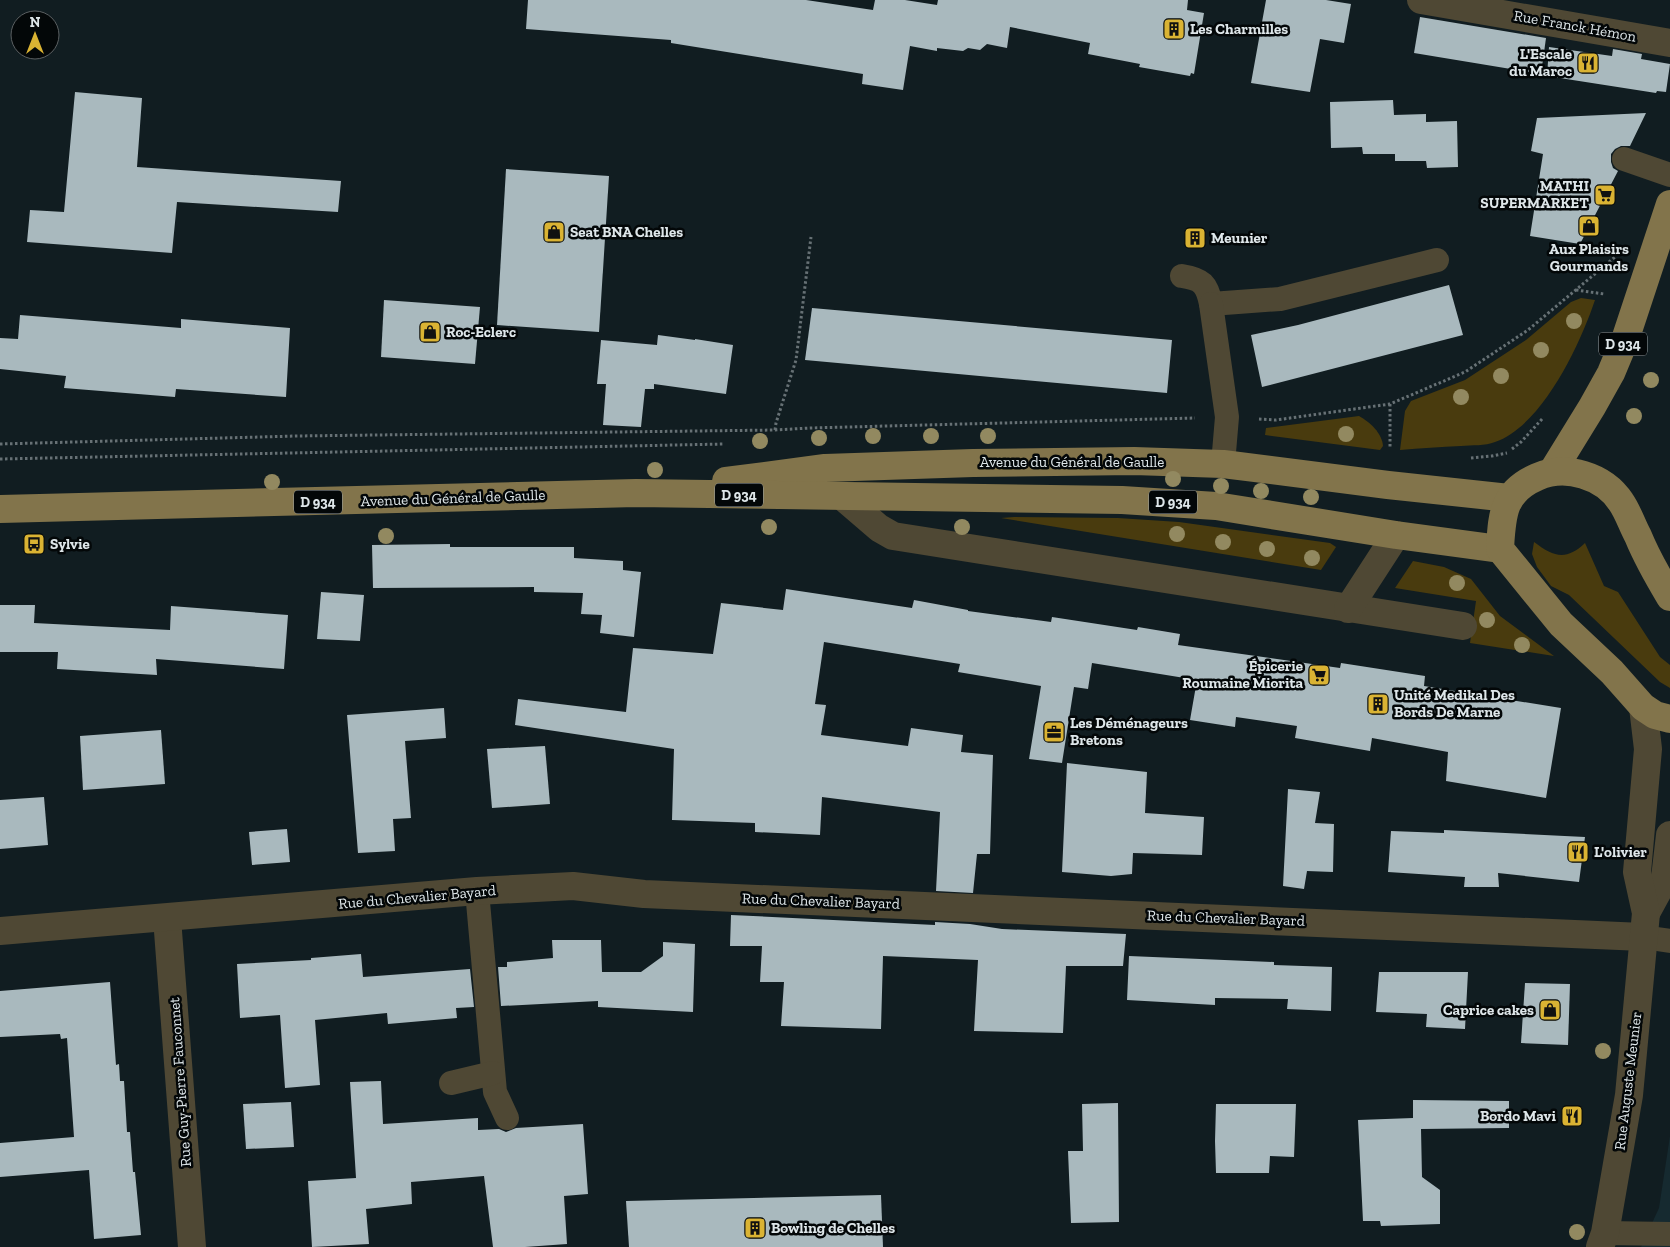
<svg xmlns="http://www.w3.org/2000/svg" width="1670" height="1247" font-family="'Zilla Slab',serif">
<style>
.built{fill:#162a30}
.green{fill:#493b0e}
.building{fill:#a9b9be}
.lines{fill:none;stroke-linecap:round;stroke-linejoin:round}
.path{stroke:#677175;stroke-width:3;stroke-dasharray:2.5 2.5;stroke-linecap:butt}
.lane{stroke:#4f4834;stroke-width:24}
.street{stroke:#4f4834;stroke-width:28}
.primary{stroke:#82744b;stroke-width:28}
.tree{fill:#928960}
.labels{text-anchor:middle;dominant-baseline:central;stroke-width:5;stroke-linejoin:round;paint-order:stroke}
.shield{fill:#030708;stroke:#9ca3a6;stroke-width:1}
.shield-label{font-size:14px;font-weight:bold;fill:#dee6e9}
.street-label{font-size:15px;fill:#dee6e9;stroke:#030708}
.poi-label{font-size:15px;font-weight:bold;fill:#dee6e9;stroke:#030708;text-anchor:start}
</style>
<rect width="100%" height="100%" fill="#111d21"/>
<polygon class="built" points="1670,1136 1670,1247 1641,1247 1659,1208"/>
<g class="green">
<path d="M1581,298L1595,300C1580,345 1542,426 1495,442C1485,446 1472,445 1461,446C1441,447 1420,448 1400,450L1405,411L1411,401L1465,380L1526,340L1571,302Z"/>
<path d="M1359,416C1370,422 1382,433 1383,446L1380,450L1265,435L1266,428Z"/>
<polygon points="1014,517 1118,518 1179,522 1330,543 1336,547 1321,570 1001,518"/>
<path d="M1534,542C1554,557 1566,561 1585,543L1604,586L1618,592L1660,657L1670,665V688L1660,682L1569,595L1551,586L1537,567L1532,554Z"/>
<polygon points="1413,561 1444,567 1471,579 1500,616 1554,656 1470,643 1476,601 1395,588"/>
</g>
<g class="building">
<polygon points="528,0 806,0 873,10 875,0 905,0 937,5 938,0 1188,0 1187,10 1204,13 1194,74 1191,73 1190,76 1139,67 1140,64 1088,54 1090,43 1010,27 1007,48 987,44 980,50 968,48 963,51 937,48 937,51 910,46 903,90 862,84 863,74 671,43 671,40 526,29"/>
<polygon points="1266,0 1326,0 1351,4 1344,43 1320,39 1310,92 1251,83"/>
<polygon points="1420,17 1546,38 1541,74 1414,53"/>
<polygon points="1549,47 1612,56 1613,49 1642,54 1641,59 1670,64 1666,92 1657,91 1656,93 1547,76"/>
<polygon points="75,92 142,98 137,167 341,181 338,212 177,202 172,253 27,242 30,210 64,212"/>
<polygon points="1393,100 1394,115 1426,114 1426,122 1457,121 1458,167 1427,168 1426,161 1395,161 1395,154 1363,154 1362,147 1331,148 1330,102"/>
<polygon points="1646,113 1630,146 1621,146 1615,149 1611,154 1611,162 1613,168 1618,171 1580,244 1530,236 1543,154 1531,151 1537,118"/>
<polygon points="506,169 609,176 599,332 497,325"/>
<polygon points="1449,285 1463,335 1262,387 1251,335 1298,325"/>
<polygon points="384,300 480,307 475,364 381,357"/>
<polygon points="812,308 1172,340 1167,393 805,360"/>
<polygon points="20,315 181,328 181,319 290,328 286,397 176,389 175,397 64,388 66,376 0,369 0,338 18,339"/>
<polygon points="658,335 695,340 695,339 733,345 726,394 654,384 654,389 645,389 641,427 603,425 606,384 597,384 601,340 657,345"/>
<polygon points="450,544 450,547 574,547 574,558 623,561 623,570 641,572 634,637 600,633 602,615 581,614 583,593 534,592 534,587 373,588 372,545"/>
<polygon points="786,589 912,608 914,600 968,610 968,611 1051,622 1052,617 1137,630 1138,627 1180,634 1178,645 1340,668 1341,663 1425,676 1424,686 1561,708 1546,798 1446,781 1448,752 1372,738 1370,751 1295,738 1297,726 1236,717 1235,727 1190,720 1197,680 1092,663 1088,689 1074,687 1062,763 1029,759 1041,686 958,672 960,664 824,642 815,704 826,705 821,735 908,746 911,728 963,735 961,752 993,755 990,854 977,854 973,893 936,891 940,812 822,797 820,835 755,832 755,823 672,820 674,749 515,725 518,699 626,712 633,648 713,654 721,603 783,610"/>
<polygon points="321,592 364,595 360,641 317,639"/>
<polygon points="0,605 35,605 34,623 170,630 171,606 288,615 284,669 156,659 157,675 57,669 58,652 0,652"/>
<polygon points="444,708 446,738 405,741 411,818 393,819 395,851 358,853 347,715"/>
<polygon points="161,730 165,784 83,790 80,736"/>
<polygon points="545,746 550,804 492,808 487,749"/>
<polygon points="1067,763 1147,772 1145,813 1204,817 1202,855 1133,853 1132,874 1111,876 1062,872"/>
<polygon points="1288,789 1320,792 1315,823 1334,824 1333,872 1307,871 1304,889 1283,886"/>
<polygon points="44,797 48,845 0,849 0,800"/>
<polygon points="287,829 290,862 252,865 249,832"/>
<polygon points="1444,830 1585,837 1579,882 1498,873 1499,887 1464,887 1465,877 1388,872 1391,831 1444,833"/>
<polygon points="731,915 935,925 935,922 970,924 1002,929 1126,934 1123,966 1066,966 1063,1033 974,1031 978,960 883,956 881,1029 781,1026 784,982 760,982 762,946 730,946"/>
<polygon points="552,940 601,940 602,972 641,972 663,956 663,942 695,944 693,1012 598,1007 598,1001 501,1006 498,967 507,967 507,962 553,958"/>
<polygon points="361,954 363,977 470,969 474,1007 456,1008 457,1018 388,1024 387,1013 315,1020 320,1085 285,1088 280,1015 240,1018 237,964 311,960 311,958"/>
<polygon points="1129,956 1274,962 1274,965 1332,967 1331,1011 1287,1009 1288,999 1215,998 1215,1005 1127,1000"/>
<polygon points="1379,972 1468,972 1465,1029 1426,1027 1427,1014 1376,1012"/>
<polygon points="110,982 116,1065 119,1064 120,1081 124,1081 127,1132 130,1132 133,1172 135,1172 141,1235 94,1239 89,1170 0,1177 0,1143 74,1137 67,1038 61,1039 60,1034 0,1037 0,991"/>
<polygon points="1525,983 1570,984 1568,1045 1521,1043"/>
<polygon points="381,1081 383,1124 478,1118 478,1130 499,1129 506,1132 516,1128 583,1124 588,1194 564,1196 567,1244 525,1247 493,1247 484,1176 411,1182 412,1204 366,1209 369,1244 312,1247 308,1181 356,1178 350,1082"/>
<polygon points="1413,1100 1509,1101 1509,1128 1421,1129 1422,1177 1440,1190 1440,1224 1381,1226 1380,1221 1363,1221 1358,1120 1413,1118"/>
<polygon points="291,1102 294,1147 246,1149 243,1104"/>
<polygon points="1118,1103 1119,1222 1071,1223 1068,1151 1083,1151 1082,1104"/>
<polygon points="1216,1104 1296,1104 1294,1157 1270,1156 1269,1173 1216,1173 1215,1141"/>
<polygon points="881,1195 883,1247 629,1247 626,1201"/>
</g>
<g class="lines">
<g class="path">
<polyline points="1576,290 1604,294"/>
<polyline points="1390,404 1390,448"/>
<polyline points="1259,419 1276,420 1390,404 1465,372 1528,330 1615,257"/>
<polyline points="775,430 776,423 796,360 811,237"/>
<polyline points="0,444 297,436 775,430 810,428 1195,418"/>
<polyline points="1512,449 1521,442 1543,418"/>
<polyline points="1471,458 1492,456 1507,453"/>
<polyline points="0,459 724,444"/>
</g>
<g class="lane">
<polyline points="1624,159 1670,175"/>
<path d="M1182,276C1202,279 1207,284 1211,304L1280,299L1437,260"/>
<polyline points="1211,304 1227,417 1223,464"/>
<polyline points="477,891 495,1092 507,1118"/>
<polyline points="1643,937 1670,941"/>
<polyline points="451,1083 493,1073"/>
<polyline points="1605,1233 1670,1234"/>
</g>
<g class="street">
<polyline points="1421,0 1670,43"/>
<polyline points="843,497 879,528 893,536 1463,626"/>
<polyline points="1348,609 1396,535"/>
<polyline points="1646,913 1665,878 1670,835"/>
<polyline points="167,918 192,1247"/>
<polyline points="0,931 477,891 573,886 644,894 1643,937"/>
<polyline points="1600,1247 1605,1233 1629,1095 1646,913 1637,872 1648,749 1643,707"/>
</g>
<g class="primary">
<polyline points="1552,472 1592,407 1611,373 1626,337 1670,204"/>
<polyline points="726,481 825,468 973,463 1134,461 1223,464 1388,485 1509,498"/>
<polyline points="0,509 636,493 1122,500 1216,506 1396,535 1500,549"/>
<path d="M1670,597C1658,577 1647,558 1638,536C1632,525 1628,512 1621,502C1604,476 1566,464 1537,477C1502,492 1502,516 1500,549L1561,624L1612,672L1643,707L1655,715L1670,719"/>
</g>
</g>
<g class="tree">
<circle cx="1574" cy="321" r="8"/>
<circle cx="1541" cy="350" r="8"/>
<circle cx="1501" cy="376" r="8"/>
<circle cx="1651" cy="380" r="8"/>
<circle cx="1461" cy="397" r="8"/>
<circle cx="1634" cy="416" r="8"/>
<circle cx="1346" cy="434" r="8"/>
<circle cx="873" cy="436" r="8"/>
<circle cx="931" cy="436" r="8"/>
<circle cx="988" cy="436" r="8"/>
<circle cx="819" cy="438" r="8"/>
<circle cx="760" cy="441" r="8"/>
<circle cx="655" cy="470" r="8"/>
<circle cx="1173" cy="479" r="8"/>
<circle cx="272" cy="482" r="8"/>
<circle cx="1221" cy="486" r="8"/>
<circle cx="1261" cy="491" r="8"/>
<circle cx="1311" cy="497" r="8"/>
<circle cx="769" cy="527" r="8"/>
<circle cx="962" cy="527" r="8"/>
<circle cx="1177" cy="534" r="8"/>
<circle cx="386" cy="536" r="8"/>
<circle cx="1223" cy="542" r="8"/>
<circle cx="1267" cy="549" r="8"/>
<circle cx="1312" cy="558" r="8"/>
<circle cx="1457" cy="583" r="8"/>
<circle cx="1487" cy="620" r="8"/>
<circle cx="1522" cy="645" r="8"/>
<circle cx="1603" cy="1051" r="8"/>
<circle cx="1577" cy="1232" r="8"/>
</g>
<defs>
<g id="building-square" transform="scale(1.125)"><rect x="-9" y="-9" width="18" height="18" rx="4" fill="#dab333" stroke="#030708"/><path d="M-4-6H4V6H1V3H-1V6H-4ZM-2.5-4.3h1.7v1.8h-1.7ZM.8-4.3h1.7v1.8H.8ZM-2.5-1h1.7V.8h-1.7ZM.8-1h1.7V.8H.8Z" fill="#111"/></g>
<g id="restaurant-square" transform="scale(1.125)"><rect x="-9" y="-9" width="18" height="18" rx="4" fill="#dab333" stroke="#030708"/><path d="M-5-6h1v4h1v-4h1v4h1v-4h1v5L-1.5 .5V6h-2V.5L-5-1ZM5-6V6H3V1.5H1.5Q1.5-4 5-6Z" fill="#111"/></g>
<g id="supermarket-square" transform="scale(1.125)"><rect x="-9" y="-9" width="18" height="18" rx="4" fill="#dab333" stroke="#030708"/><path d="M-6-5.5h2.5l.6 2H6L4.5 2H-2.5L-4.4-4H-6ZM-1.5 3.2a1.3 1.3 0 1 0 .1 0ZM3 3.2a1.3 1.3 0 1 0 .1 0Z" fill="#111"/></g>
<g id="shop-square" transform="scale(1.125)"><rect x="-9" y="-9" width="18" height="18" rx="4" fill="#dab333" stroke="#030708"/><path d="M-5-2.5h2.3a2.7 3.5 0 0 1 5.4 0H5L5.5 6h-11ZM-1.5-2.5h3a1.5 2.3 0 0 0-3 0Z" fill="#111"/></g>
<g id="bus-square" transform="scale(1.125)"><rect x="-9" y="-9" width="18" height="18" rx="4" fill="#dab333" stroke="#030708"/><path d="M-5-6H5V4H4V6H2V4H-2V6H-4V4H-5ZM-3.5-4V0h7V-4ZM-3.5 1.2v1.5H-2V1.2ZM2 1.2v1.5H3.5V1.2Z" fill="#111"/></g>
<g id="office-square" transform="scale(1.125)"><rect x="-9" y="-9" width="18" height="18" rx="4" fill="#dab333" stroke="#030708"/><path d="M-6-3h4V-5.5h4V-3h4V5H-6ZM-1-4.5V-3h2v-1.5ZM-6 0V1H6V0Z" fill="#111"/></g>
</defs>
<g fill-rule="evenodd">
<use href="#building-square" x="1174" y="29"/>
<use href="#restaurant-square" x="1588" y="63"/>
<use href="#supermarket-square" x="1605" y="195"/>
<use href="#shop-square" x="1589" y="226"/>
<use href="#shop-square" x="554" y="232"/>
<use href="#building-square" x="1195" y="238"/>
<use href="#shop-square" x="430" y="332"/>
<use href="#bus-square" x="34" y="544"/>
<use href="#supermarket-square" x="1319" y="675"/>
<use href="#building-square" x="1378" y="704"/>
<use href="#office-square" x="1054" y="732"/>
<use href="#restaurant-square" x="1578" y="852"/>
<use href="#shop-square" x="1550" y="1010"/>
<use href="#restaurant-square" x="1572" y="1116"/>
<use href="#building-square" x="755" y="1228"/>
</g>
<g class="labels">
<g class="shield">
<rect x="1599" y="332.5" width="48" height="23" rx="4"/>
<rect x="715" y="483.5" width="48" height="23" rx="4"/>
<rect x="294" y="490.5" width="48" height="23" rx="4"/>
<rect x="1149" y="490.5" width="48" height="23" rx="4"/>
</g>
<g class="shield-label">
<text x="1623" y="344">D 934</text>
<text x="739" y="495">D 934</text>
<text x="318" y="502">D 934</text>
<text x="1173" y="502">D 934</text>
</g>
<g class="street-label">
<text transform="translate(1575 26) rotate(10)">Rue Franck Hémon</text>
<text x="1072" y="462">Avenue du Général de Gaulle</text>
<text transform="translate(453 498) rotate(-2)">Avenue du Général de Gaulle</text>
<text transform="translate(417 897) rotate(-5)">Rue du Chevalier Bayard</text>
<text transform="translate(821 901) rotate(2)">Rue du Chevalier Bayard</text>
<text transform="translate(1226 918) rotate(2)">Rue du Chevalier Bayard</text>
<text transform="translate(1628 1081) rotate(-83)">Rue Auguste Meunier</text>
<text transform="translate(180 1082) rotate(-94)">Rue Guy-Pierre Fauconnet</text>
</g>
<g class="poi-label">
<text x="1190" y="29">Les Charmilles</text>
<text x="1572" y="54" text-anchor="end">L'Escale<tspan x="1572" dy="17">du Maroc</tspan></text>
<text x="1589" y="186" text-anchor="end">MATHI<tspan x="1589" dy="17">SUPERMARKET</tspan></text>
<text x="570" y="232">Seat BNA Chelles</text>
<text x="1211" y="238">Meunier</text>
<text x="1589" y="249" text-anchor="middle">Aux Plaisirs<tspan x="1589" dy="17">Gourmands</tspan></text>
<text x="446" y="332">Roc-Eclerc</text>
<text x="50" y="544">Sylvie</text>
<text x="1303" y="666" text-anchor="end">Épicerie<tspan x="1303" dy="17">Roumaine Miorita</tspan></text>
<text x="1394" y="695">Unité Medikal Des<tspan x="1394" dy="17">Bords De Marne</tspan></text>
<text x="1070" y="723">Les Déménageurs<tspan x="1070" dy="17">Bretons</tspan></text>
<text x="1594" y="852">L'olivier</text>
<text x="1534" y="1010" text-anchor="end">Caprice cakes</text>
<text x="1556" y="1116" text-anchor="end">Bordo Mavi</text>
<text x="771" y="1228">Bowling de Chelles</text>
</g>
</g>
<g transform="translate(35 35)"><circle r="24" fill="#030708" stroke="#5b6062"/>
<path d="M0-4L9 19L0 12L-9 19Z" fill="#dab333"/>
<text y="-8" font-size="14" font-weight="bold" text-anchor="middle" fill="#dee6e9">N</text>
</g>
</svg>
